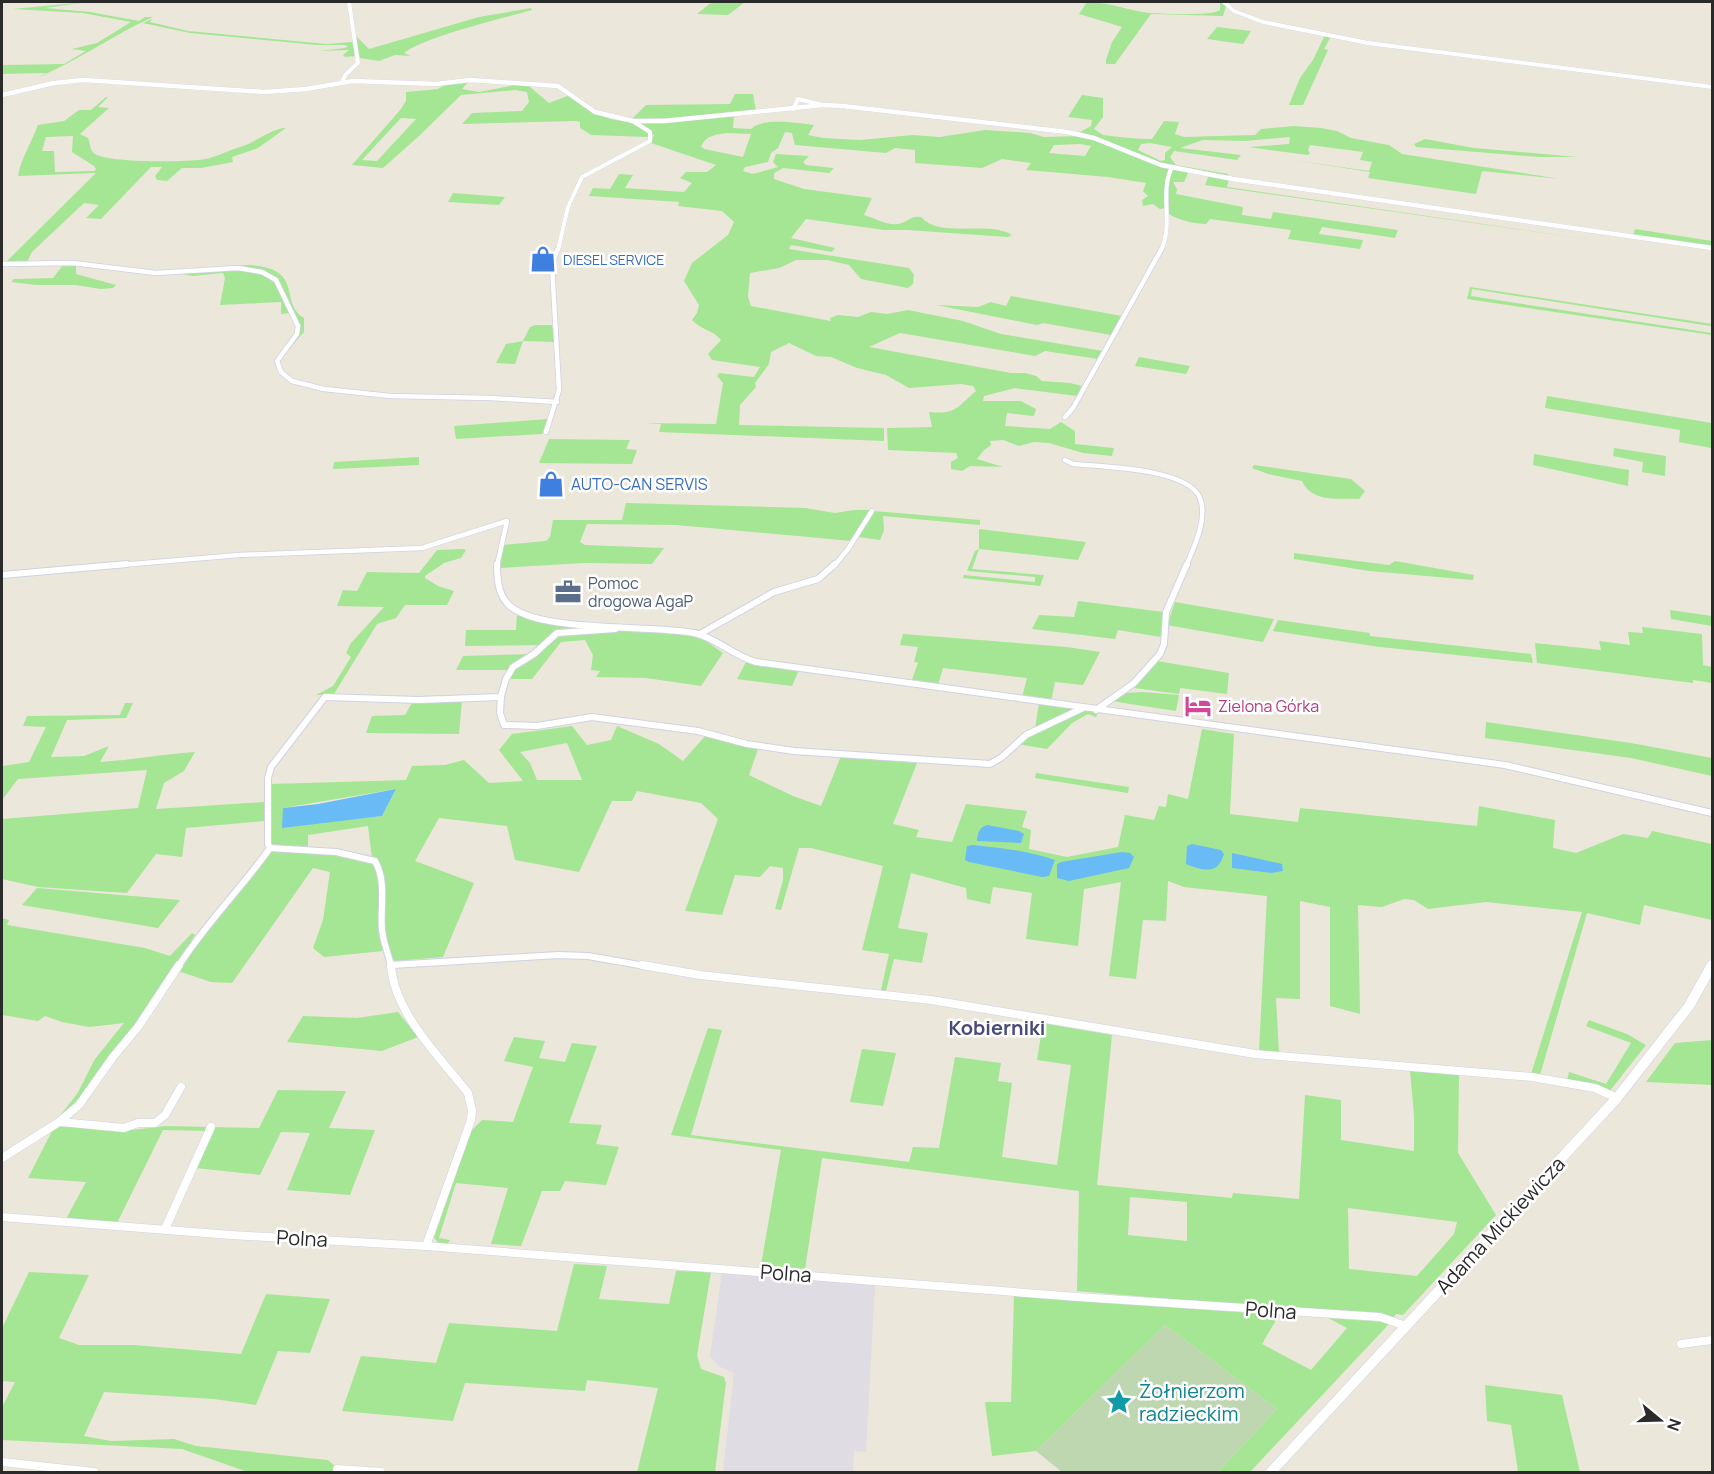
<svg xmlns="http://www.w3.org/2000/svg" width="1714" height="1474" font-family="Manrope,sans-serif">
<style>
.industrial{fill:#dfdce4}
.green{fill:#a4e694;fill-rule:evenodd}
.cemetery{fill:#bed7b1}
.water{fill:#68bbf4}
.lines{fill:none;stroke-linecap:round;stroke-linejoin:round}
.minor-far3-casing{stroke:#d0d1e3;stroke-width:4.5}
.minor-far2-casing{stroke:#d0d1e3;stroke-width:6}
.minor-far1-casing{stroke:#d0d1e3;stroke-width:8}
.minor-casing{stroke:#d0d1e3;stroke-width:9}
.tertiary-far1-casing{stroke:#d0d1e3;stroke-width:5}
.tertiary-casing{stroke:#d0d1e3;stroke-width:11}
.minor-far3{stroke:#fff;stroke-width:4}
.minor-far2{stroke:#fff;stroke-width:4.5}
.minor-far1{stroke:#fff;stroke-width:6}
.minor{stroke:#fff;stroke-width:8}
.tertiary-far1{stroke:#fff;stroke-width:4.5}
.tertiary{stroke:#fff;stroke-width:10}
.labels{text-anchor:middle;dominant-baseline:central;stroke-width:5;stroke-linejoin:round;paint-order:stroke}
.far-shop-label{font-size:14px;fill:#366cbe;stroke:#fff;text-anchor:start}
.shop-label{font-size:16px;fill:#366cbe;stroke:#fff;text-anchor:start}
.service-label{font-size:16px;fill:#4e5e75;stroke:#fff;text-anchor:start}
.hotel-label{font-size:16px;fill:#b23c85;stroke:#fff;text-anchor:start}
.quarter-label{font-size:20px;font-weight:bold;fill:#484a7c;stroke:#fff}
.near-street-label{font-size:20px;fill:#2a2a2a;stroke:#fff}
.near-culture-label{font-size:20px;fill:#0d838f;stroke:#fff;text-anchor:start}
</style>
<rect width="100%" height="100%" fill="#ece7db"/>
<polygon class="industrial" points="722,1273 875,1285 866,1452 854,1451 853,1472 723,1472 734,1373 718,1366 710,1356"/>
<g class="green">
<path d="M88,2L45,8L90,12L139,21L145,17H153C113,35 79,60 39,77L46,73L2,74V65L64,64L86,51L72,49L97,43L131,22L83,13L12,9Z"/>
<polygon points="712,2 745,2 728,15 697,14"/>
<path d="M1087,2C1110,2 1129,11 1151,13C1164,14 1213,16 1220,10V2L1226,6L1223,16L1151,14L1115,64H1106V60L1112,42L1122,27L1079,14Z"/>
<path d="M531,8L532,10C504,18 423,37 404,53L411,56L395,55L379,61L360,58L354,34L369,49L479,17Z"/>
<polygon points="152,19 150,22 188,31 327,44 352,42 356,56 345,57 343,55 349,50 319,51 345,48 348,46 345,45 316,45 190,33 143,23"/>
<polygon points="1217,27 1251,31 1243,44 1207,39"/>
<polygon points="1325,35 1331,36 1324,49 1328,50 1303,105 1289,105 1300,78 1313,60"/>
<path d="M455,79L469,81L462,89L479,92L520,84L546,85L530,87L549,103L570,95L592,112L610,119L629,122L648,132L649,137L591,135L580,128V122L576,121L462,124L472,113L522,111L529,102L527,92L515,90L461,95L419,136L383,168L352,165L401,109L406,101V92L438,89ZM401,118L416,119L377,161L362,160Z"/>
<path d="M735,94H753L756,111C714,114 673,119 631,120L646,105L730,104Z"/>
<path d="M1082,95L1103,98V117L1094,129L1103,135C1119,137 1135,139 1152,139L1164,121L1179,122L1175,134L1184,137L1255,135L1261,129L1294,126L1321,128L1337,131L1351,138L1389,145L1402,154L1560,179L1482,171L1476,194L1368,178L1370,172L1293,160L1369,171L1372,162L1360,160L1363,152L1310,145L1308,150L1310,153L1308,155L1248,147L1289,144L1290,137L1245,141L1203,140L1180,148L1241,155L1237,160L1174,151L1170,157L1176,165L1228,174L1227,176L1166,165L1080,132L1091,126L1092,120L1068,117ZM1150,143L1172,147L1165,153V160L1161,161L1138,150L1141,144Z"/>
<path d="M106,97H108L98,107L109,108L80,134L88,138C91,144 89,150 95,154C108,163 194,163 210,158C220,155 230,150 240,147C254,143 275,127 286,128L258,148L232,157L233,162L201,168H182L167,181L157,180L155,176L162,167H151L101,219L86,218L99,205L84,203L32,252L27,262L5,263L96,173L18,176C21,158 32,142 38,125L64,121L79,110H91ZM73,136L72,152L94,166L96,169L94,171L55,172L54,151H42L46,137Z"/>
<path d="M734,114L733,128L751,129C762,117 798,123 814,125L808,135L823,138L861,140L912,135L940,137L985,130L1030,133L1044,137L1083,136L1148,161L1189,171L1184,182H1173L1177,189L1176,194L1243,207L1242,215L1271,219L1273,212L1398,230L1395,238L1322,227L1319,234L1363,240L1360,249L1288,239L1291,230L1210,219L1206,224C1195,224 1178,220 1169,214L1168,180L1165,179V208L1160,209L1153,204L1143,206L1142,200L1148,196L1143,191L1146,183L1108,177L1026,170L1031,163L1002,159L982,168L915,163V150L895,148L886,153L795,145L792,133L785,132L778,148L771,153L768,162L745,167L743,171L753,174L778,167L773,162L776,154L809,156L803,162L806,165L834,168L829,173L783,168L774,173V179L804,189L872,198L864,215C874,218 888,226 898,224C908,222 911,215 921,217C940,239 988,220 1012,235L1008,237L907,230H884L806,219L791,238L835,248L832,252L791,245L789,249L909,268L914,275L913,284L908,288L861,279L849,265L827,260H796L779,268L750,273L748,297L751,306L831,321L830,318L838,315L858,317L871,312L887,314L908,310L963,321L1001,334L1103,351L1098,359L1045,351L1035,356L900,333L869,347L1011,373H1025L1036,376L1042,381L1070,383L1082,386L1077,396L1015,388L984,396L983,401H1021L1036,409L1034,416L1007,413L1005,426L1050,429L1061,422L1075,431V444L1114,448L1112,456L1083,453L1049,443L1034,442L1019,446L1003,440L990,441L991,445L983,451L977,459L1003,467L970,466L962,471L951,469V462L958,458L956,453L888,450L887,428L932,427L929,412C956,415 957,407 976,391L973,386L961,384L909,388L886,375L857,368L831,357L816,356L789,343L771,352L769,364L755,383L756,387L740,405L739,425L884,428V441L659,432L661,424L646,423L716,424L723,383L717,376L719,373L754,377L760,367L712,360L708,354L721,340C713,330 701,330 692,320L697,313L699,305L684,281L692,263L728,235L734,222L722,211L678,206L679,202L589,196L593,188L610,189L619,174L633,175L625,188L684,192L692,183L680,178L686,172H707L716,165L651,143L654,135L637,123ZM726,133L751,134L743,157L704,149L701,146C707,135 715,135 726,133ZM1080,144L1091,146L1085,156L1049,153L1054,145Z"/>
<polygon points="1425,139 1474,148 1577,157 1539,157 1416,147 1414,144"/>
<polygon points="1209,175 1229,179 1227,187 1607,242 1205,185"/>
<polygon points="453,193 505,197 499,205 448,202"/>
<polygon points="1635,229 1712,241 1712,246 1633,235"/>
<polygon points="64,264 76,264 76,274 116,285 113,288 101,289 75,285 36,285 11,282 14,279 53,278"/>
<path d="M247,265C306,267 278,302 304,318V332L281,358L300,333C299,325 295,318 292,311C276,267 266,274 224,268Z"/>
<path d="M230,269C265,272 280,277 289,313L281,314V302L220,305L225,278L223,273L193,276L182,274Z"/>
<polygon points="1470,287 1712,324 1712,326 1704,325 1472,289 1471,296 1712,333 1712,335 1467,299"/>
<polygon points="1011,296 1122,316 1111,335 1043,323 1037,325 936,305 978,307 991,302 1006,306"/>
<polygon points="535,325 552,325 556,342 523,341 515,364 496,363 506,344 523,341 530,327"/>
<polygon points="1139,357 1190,366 1186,374 1135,366"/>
<polygon points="1547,396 1712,423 1711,448 1679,442 1680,430 1545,408"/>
<polygon points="548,419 542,434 456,439 454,426"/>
<polygon points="549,439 630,440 626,449 637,450 632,464 539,463"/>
<polygon points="1614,448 1666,456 1665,476 1642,472 1643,462 1613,456"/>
<polygon points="1534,454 1629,470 1628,486 1533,465"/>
<polygon points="419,457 419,465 333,469 334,462"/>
<path d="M1254,465L1351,479L1365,491L1359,499C1338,498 1312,503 1302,481L1268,474L1252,468Z"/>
<polygon points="626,503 805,508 835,513 854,510 871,510 851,541 676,525 587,524 580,542 585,545 664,548 652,564 584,563 500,568 503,545 546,541 550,537 553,520 622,520"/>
<polygon points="874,511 980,520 980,525 883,516 884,530 880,540 859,537"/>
<polygon points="979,529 1086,542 1078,560 979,549 972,569 1044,575 1040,586 963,578 964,575 1035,582 1035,577 967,571 975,551 979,549"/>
<polygon points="463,549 466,550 461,558 444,563 425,576 425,578 438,586 454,591 447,605 405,605 396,618 377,624 334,694 316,695 333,686 351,657 346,653 351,643 384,607 337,606 343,590 357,591 367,572 419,573 437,550"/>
<polygon points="1294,553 1389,565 1395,561 1474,575 1473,580 1369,571 1294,559"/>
<polygon points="1078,601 1164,612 1161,637 1118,630 1115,639 1032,629 1039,615 1074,617"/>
<polygon points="1175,602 1274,619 1263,642 1167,625"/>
<polygon points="1670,610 1712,616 1712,626 1671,619"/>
<polygon points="517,613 608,627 697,635 723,653 701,686 646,678 596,677 600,671 591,670 593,655 585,640 561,642 532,679 509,679 514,669 544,645 465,646 466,630 516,630"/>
<polygon points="1278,620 1370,633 1370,636 1531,654 1533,663 1380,647 1273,631"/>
<polygon points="1642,627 1702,634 1703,665 1712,667 1712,683 1693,680 1693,683 1537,663 1535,643 1601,650 1599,641 1630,645 1628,632 1643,633"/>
<polygon points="903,634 1067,647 1100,652 1083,685 1055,682 1051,702 1078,709 1035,729 1039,703 1021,701 1027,678 943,668 938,685 911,682 918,663 914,662 918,647 900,645"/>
<polygon points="530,654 508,670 456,670 463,656"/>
<polygon points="1157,661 1229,673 1227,694 1180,688 1179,694 1134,688"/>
<polygon points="746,662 799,670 792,686 737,679"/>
<polygon points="1142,692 1179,695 1176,711 1111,701 1125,693"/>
<polygon points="462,700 459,734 366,733 372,716 405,715 413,701"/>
<path d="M125,703H133L126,718L67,720L51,757L84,756L109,746L100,762C132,760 163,754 195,752L184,771L164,783L156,809L264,802V821L186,828L182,857L156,854L127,893L38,887L2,879V819L138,808L147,770L18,779L2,800V766L29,762L46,727L23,726L27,716L120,715Z"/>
<polygon points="1084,709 1098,712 1096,717 1088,714 1072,723 1047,749 1017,744 1027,736"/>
<polygon points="1486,722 1631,743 1712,758 1712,776 1631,758 1485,738"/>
<path d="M572,726L587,745L611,740L617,726L659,744L683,761L706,735L758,749L749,775L793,796L821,806L841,756L917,763L893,824L919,830L916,837L952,842L966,804L1027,811L1022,827L1031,830L1029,849L1067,857L1118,847L1125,815L1154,820L1159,806L1166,807L1168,794L1188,799L1202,729L1234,734L1230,814L1298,822L1300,808L1477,826L1479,806L1555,820L1553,848L1576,853L1623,834L1648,838L1652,831L1712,844V920L1644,905L1640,925L1587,913L1540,1075L1531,1074L1582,912L1486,902L1428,909L1414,900L1404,899L1382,907L1358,905L1360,1014L1330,1006V907L1300,901V999L1276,998L1279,1053L1259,1051L1267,896L1184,887L1168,881L1166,921L1143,920L1136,979L1109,976L1121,882L1084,889L1078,946L1026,939L1032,893L993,887L990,904L967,899L966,888L911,873L898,928L928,933L922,963L894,959L886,991L881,990L889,954L862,950L883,866L811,848H799L781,910L775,909L783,880V868L770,866L760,877L735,875L722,915L685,911L718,819L701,803L637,791L632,801H612L579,872L515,860L507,826L439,818L415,861L474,883L443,957L395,961L392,959L385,932L384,894L372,858L368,826L308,835V849L272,846L270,784L406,780L412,766L445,765L464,760L489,783L523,781L499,750L512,734ZM567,743L582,780H537L530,763L520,752ZM396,789L382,816L353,819L283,808Z"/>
<polygon points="1036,773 1129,787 1128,793 1035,778"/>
<path d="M271,850L334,853L372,863C384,881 377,907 379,928C379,936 381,944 383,951L324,957L313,948L323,920L330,872L313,868L232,983L211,982L181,972L174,973C204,930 239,891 271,850Z"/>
<polygon points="37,888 180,900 158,928 22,905"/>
<path d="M2,918L9,920L7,925L145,948L170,956L192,933L195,935C152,999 115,1071 55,1122L77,1094L95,1059L124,1023L89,1027L62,1022L45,1016L38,1021L2,1015Z"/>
<polygon points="398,1012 418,1037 382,1051 287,1042 303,1016 357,1018"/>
<polygon points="1589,1020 1627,1034 1646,1045 1609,1092 1567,1080 1569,1072 1606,1084 1631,1043 1586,1026"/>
<path d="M1043,1023L1112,1035L1097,1185L1232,1198L1233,1193L1299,1199L1305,1095L1341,1100V1140L1414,1151V1116L1410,1070L1459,1074L1458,1153L1496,1215L1403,1315L1396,1314L1393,1318L1077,1291L1079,1191L822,1158L805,1269L761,1265L781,1150L671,1135L708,1028L722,1030L691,1135L909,1162L913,1147L939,1148L955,1057L1001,1063L998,1081L1012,1083L1002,1157L1057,1165L1071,1065L1037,1060ZM1130,1197L1187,1202V1241L1128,1235ZM1348,1208L1457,1222L1454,1234L1417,1276L1349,1269Z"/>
<polygon points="514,1037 545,1041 539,1058 565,1062 572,1043 597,1046 569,1123 602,1125 596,1144 619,1147 606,1185 565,1181 560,1191 542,1191 521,1246 491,1244 508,1188 456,1183 439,1238 450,1240 447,1245 440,1244 434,1238 470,1132 482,1120 513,1122 533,1067 504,1061"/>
<polygon points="1712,1040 1712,1085 1646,1082 1675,1043"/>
<polygon points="862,1049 896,1053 883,1106 850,1102"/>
<polygon points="278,1090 346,1091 329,1128 375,1130 350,1195 287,1190 310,1133 281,1132 260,1175 196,1168 214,1128 209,1131 163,1130 117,1223 66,1219 86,1182 28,1178 53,1129 61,1125 123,1131 166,1126 259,1128"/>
<polygon points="574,1264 607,1266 599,1299 669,1304 676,1271 711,1272 697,1355 701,1369 724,1377 726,1383 715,1472 637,1472 658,1388 587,1380 585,1391 465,1383 453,1421 342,1411 361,1356 436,1363 449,1323 557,1331"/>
<polygon points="29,1272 89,1275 59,1338 79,1345 134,1345 241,1354 266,1294 330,1299 310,1353 278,1351 256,1405 214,1399 104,1392 84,1436 111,1441 174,1439 196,1446 328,1460 335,1466 333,1472 248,1472 182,1449 2,1440 2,1407 15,1382 2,1381 2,1328"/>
<polygon points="1014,1296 1279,1315 1262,1344 1311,1370 1347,1328 1328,1318 1384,1322 1389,1324 1250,1472 1218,1472 1277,1409 1165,1325 1036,1451 992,1456 985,1402 1011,1402"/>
<polygon points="1485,1385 1562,1395 1580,1472 1518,1472 1511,1425 1487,1421"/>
</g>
<polygon class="cemetery" points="1165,1325 1277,1409 1218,1472 1062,1472 1036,1451"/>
<g class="water">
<polygon points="396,789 382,816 282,828 283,808 318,804"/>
<path d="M987,825L1019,831L1024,834L1021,843L977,841C978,832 979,828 987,825Z"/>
<path d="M1192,844L1221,850L1224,854C1218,875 1204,871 1186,864L1187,846Z"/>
<path d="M973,845C1000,848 1029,851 1055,860L1049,876L1042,877L969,862L965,860L967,846Z"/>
<polygon points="1122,852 1130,853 1134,857 1129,868 1069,881 1057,878 1057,864 1061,862"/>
<polygon points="1232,853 1282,864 1283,871 1271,873 1232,868"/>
</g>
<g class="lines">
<g class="minor-far3-casing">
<g id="minor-far3">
<polyline points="1224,2 1234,11 1263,22 1368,43 1712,87"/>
<polyline points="342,82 346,74 358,63 349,2"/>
<polyline points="793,109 798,99 823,105"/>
<polyline points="558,250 568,207 582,177 650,141 650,132 633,121"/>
<path d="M1161,250C1174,224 1159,193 1172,167"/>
</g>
</g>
<g class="minor-far2-casing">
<g id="minor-far2">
<polyline points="2,264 73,263 156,273 238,268 262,272 276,280 298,326 297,334 277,361 281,372 292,381 324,389 390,396 491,398 557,402"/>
<polyline points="1065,417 1073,408 1162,248"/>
<polyline points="546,432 559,390 552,265 558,248"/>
<path d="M1065,460L1073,464C1102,467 1188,468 1200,498C1208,519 1194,547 1186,566"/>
<polyline points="109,566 239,555 422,548 507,521 497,566"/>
<polyline points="834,566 848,549 872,511"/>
</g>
</g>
<g class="minor-far1-casing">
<g id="minor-far1">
<path d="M497,564C497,578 498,593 507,603C533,634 653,624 694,633C717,638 733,656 756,662L1505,765L1712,813"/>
<polyline points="2,575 127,564"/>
<polyline points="615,629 557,633 534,654 513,667 506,679 501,696 500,713 504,725 537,726 592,717 698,731 747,744 794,751 990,764 1002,757 1026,735 1083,708"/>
<polyline points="700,634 774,592 818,579 835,564"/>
<polyline points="1096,710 1134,683 1160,654 1164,644 1166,612 1187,564"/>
<path d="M270,848L336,852L375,861C387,882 380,908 382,930C383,942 389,955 391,967"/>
<polyline points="270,848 268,844 268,778 271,767 325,697 418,700 501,697"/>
<polyline points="391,965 558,955 588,956 651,967"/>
<path d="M178,967C205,924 241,889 270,848"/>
</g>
</g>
<g class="minor-casing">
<g id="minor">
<path d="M391,965C394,1013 439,1056 468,1093L472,1110L471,1120L426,1246"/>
<polyline points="642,965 700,975 931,1000 1255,1054 1532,1077 1595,1088 1617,1098"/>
<polyline points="60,1122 124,1128 138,1123 155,1123 165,1115 181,1087"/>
<polyline points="2,1158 59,1122 79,1105 113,1057 138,1027 179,965"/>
<polyline points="2,1217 231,1235 426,1246 1078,1297 1380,1317 1406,1326"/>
<polyline points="165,1229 211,1127"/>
<polyline points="1681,1344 1712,1340"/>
<polyline points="2,1462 94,1472"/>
<polyline points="337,1469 381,1472"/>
</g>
</g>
<g class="tertiary-far1-casing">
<polyline id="tertiary-far1" points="2,95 54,83 84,80 264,92 306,89 353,81 436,84 470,80 558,86 595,112 633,121 664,121 823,105 843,106 1067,132 1094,138 1161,165 1233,179 1712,248"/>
</g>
<g class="tertiary-casing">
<polyline id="tertiary" points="1271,1472 1617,1098 1689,1006 1712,965"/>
</g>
<use href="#minor-far3" class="minor-far3"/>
<use href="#minor-far2" class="minor-far2"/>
<use href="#minor-far1" class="minor-far1"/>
<use href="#minor" class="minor"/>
<use href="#tertiary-far1" class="tertiary-far1"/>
<use href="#tertiary" class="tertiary"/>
</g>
<defs>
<g id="shop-bare" transform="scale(2.07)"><path d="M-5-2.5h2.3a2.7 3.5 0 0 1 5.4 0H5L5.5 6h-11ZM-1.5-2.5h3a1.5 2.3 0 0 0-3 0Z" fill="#3f7fe0" stroke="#fff" stroke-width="2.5" paint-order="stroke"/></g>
<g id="office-bare" transform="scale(2.07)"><path d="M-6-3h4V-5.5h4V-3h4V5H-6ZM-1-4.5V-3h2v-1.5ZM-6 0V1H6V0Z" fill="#5c6f8a" stroke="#fff" stroke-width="2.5" paint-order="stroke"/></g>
<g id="hotel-bare" transform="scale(2.07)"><path d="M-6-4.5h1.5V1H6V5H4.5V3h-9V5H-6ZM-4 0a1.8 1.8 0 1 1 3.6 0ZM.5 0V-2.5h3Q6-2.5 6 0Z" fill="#d1479c" stroke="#fff" stroke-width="2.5" paint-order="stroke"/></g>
<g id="sight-bare" transform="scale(2.07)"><path d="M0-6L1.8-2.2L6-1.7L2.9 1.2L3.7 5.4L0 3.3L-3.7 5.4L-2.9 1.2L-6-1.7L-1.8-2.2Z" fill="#0f9aa8" stroke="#fff" stroke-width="2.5" paint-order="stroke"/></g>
</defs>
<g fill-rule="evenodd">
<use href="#shop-bare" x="543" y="259"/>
<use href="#shop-bare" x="551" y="484"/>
<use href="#office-bare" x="568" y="592"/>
<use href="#hotel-bare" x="1198" y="706"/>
<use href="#sight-bare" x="1119" y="1402"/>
</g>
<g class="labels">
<g class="far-shop-label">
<text x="563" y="259">DIESEL SERVICE</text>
</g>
<g class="shop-label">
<text x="571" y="484">AUTO-CAN SERVIS</text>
</g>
<g class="service-label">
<text x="588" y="583">Pomoc<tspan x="588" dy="18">drogowa AgaP</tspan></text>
</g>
<g class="hotel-label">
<text x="1218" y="706">Zielona Górka</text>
</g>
<g class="quarter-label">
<text x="997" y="1027">Kobierniki</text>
</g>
<g class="near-street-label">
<text transform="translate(1500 1225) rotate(-47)">Adama Mickiewicza</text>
<text transform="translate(302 1238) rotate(3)">Polna</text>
<text transform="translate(786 1273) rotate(4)">Polna</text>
<text transform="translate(1271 1310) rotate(4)">Polna</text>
</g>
<g class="near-culture-label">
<text x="1139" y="1390">Żołnierzom<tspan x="1139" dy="23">radzieckim</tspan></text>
</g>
</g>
<rect width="1714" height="1474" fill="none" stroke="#2a2a2a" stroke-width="6"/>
<g transform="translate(1660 1420) rotate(109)" stroke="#ffffff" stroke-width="4.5" paint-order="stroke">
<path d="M0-4.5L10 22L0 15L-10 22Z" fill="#2a2a2a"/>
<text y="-9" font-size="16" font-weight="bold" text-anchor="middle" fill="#2a2a2a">N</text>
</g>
</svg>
